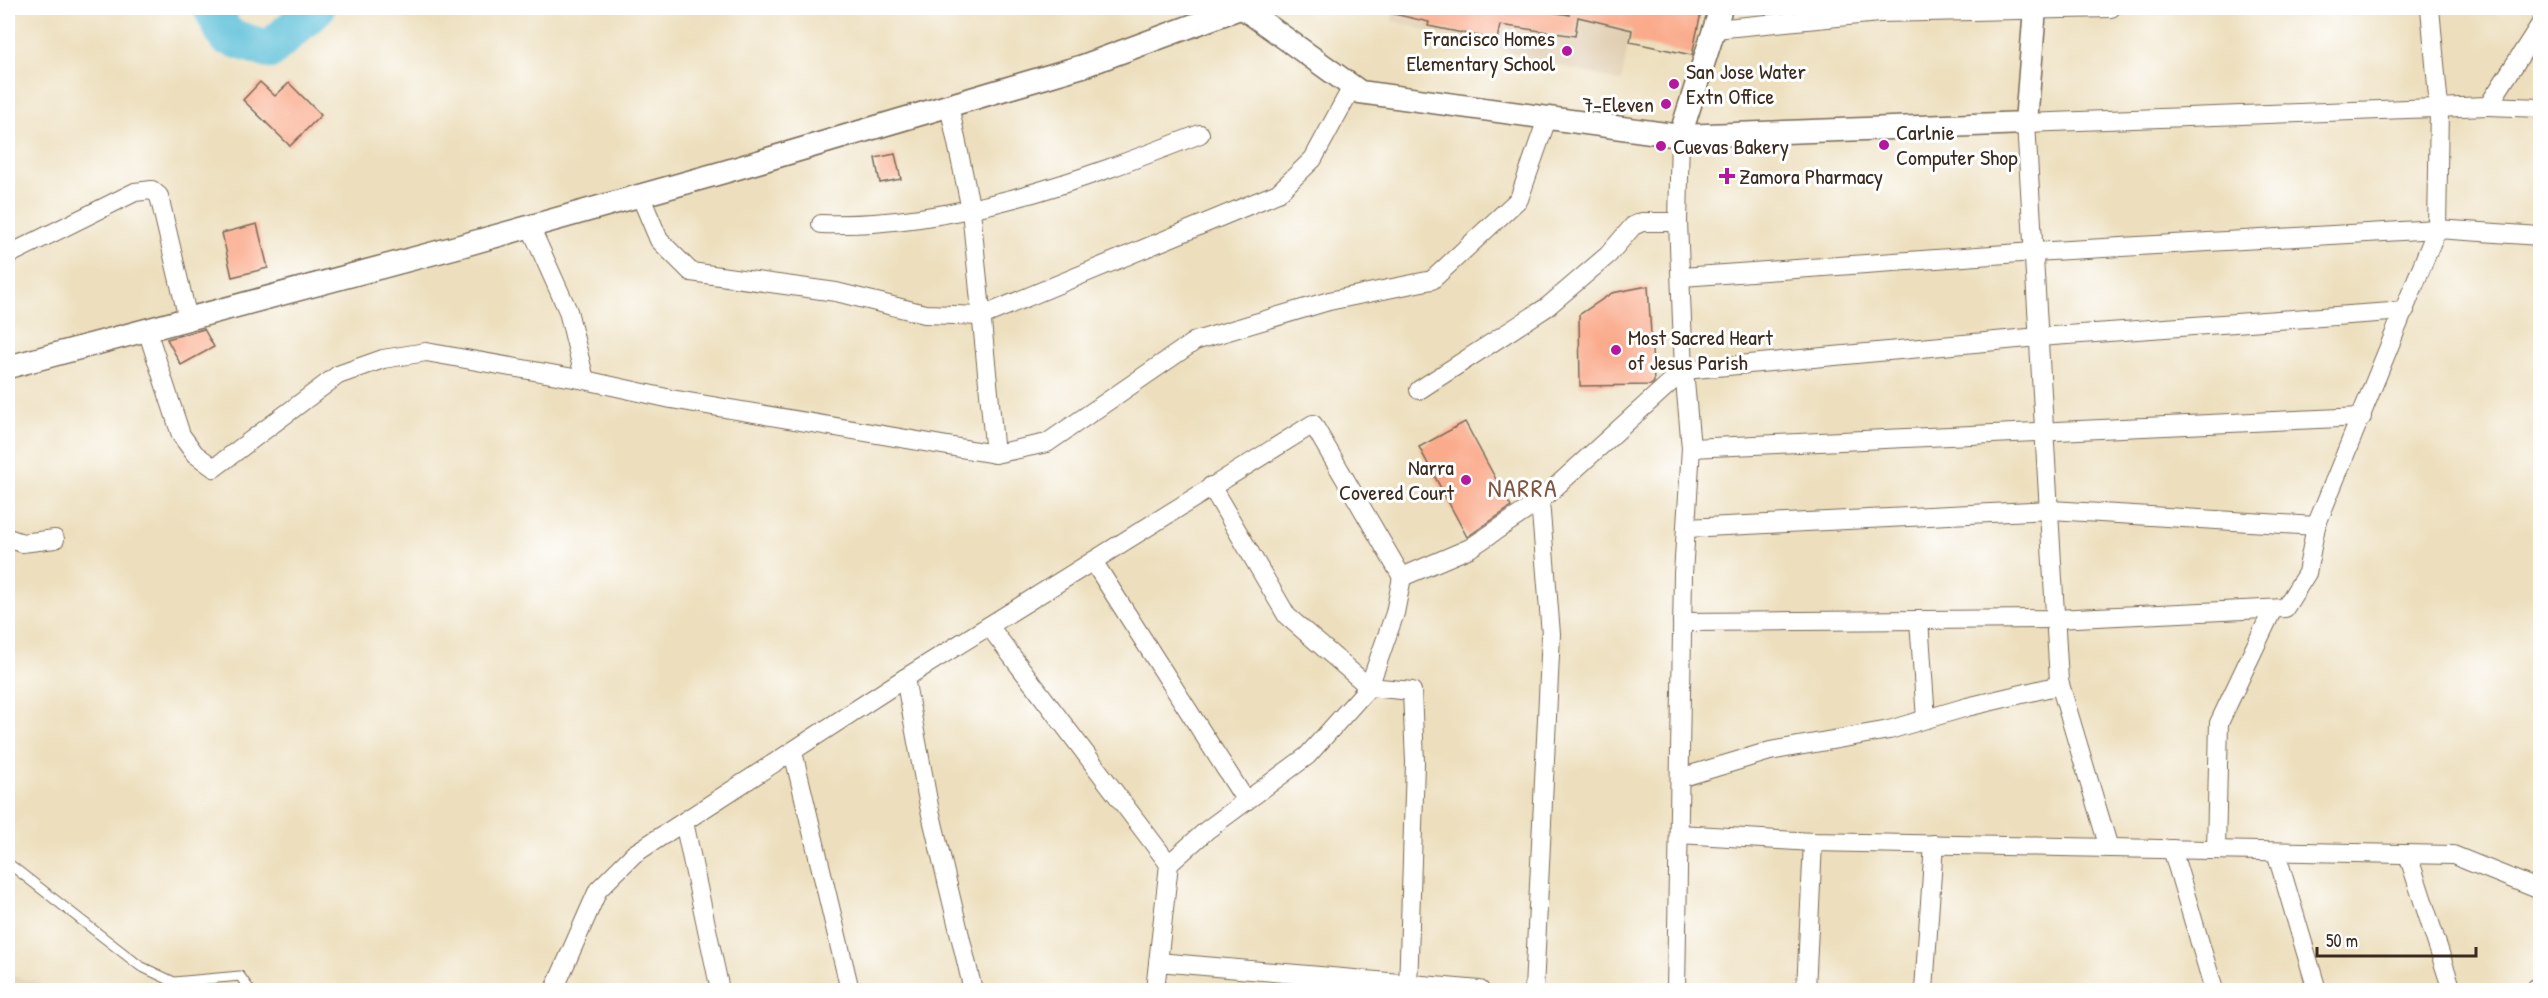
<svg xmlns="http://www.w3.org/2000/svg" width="2548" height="998" font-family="'Patrick Hand',sans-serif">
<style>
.built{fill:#e0ceb1}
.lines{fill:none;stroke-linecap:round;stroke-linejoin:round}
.river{stroke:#5abfd8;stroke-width:38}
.building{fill:#faab8c}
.service-casing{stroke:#796956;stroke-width:11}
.minor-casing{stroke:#796956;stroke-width:20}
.tertiary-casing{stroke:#796956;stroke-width:25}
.service{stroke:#fff;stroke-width:9}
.minor{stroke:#fff;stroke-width:18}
.tertiary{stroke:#fff;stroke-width:22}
.poi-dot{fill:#b5179e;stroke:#fff;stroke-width:2}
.labels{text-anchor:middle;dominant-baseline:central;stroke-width:6;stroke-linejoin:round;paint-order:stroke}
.poi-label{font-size:22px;fill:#3b2a1e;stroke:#fff;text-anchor:start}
.quarter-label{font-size:26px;letter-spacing:1.5px;fill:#7e5744;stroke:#fff}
</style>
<rect width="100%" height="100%" fill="#fff"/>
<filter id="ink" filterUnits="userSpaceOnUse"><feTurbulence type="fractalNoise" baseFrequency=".0167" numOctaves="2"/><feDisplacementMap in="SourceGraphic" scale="12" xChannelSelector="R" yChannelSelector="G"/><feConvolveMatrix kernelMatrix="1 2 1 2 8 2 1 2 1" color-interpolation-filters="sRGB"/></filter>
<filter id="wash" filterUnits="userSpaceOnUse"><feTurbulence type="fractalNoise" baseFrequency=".008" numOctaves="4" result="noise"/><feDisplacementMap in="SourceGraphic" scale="24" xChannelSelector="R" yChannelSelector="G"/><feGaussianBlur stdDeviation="1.35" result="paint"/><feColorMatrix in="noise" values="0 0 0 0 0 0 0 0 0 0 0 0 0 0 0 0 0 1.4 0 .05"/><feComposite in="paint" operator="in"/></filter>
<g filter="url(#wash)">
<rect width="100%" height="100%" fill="#eddfbd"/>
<g class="built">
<polygon points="1394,8 1635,8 1621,82 1392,21"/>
<polygon points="8,975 40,983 39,990 8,990"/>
</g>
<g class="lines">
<polyline class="river" points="212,8 226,36 269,50 316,8"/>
</g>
<g id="blocks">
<g class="building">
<polygon points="1395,8 1525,8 1570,15 1567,14 1568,8 1702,8 1692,55 1630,42 1632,30 1578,17 1575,36 1500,25 1497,40 1428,26 1429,22 1394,14"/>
<polygon points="260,82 275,96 289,83 321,115 290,146 243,100"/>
<polygon points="895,154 901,179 880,183 875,158"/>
<polygon points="257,224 268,268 232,277 222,233"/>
<polygon points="1648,286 1654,382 1651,385 1580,386 1579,315 1612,293"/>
<polygon points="204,329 214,347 181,365 167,339"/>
<polygon points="1465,422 1511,507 1467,537 1419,447"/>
</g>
</g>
</g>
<g filter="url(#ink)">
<use href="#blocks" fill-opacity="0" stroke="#796956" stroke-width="1.5"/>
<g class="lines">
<g class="service-casing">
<polyline id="service" points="8,863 140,966 174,982 240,976 250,990"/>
</g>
<g class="minor-casing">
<g id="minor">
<polyline points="1715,29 1879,13 2111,8"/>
<polyline points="949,105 971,210 995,454"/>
<polyline points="2488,106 2540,108"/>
<polyline points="640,195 659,240 691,272 836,292 925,314 982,316 1278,193 1313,159 1352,87"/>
<path d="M821,224C952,228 1080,181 1200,134"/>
<polyline points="530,226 568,311 585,380"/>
<polyline points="8,255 135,192 152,190 159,196 188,319"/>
<polyline points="1682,277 2034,252 2437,229 2540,236"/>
<polyline points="147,330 181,435 195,454 214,468 338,375 383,359 426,352 585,380 671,399 995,454 1047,443 1195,341 1329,301 1432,280 1519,199 1548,116"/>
<polyline points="1419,390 1547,307 1608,255 1633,226 1642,222 1678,222"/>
<polyline points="1691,448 2362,417"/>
<polyline points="1211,486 1287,616 1369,687 1412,691 1415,762 1408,990"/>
<polyline points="1686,528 2051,510 2316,526 2437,229 2439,108 2430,8"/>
<polyline points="8,538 22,543 55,539"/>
<polyline points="1093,561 1246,801"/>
<polyline points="1919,620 1926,719"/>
<polyline points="1682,622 2055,619 2285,608 2307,573 2316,526"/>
<polyline points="989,626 1169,864"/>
<polyline points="905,678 929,806 973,990"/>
<polyline points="793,752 850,990"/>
<polyline points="1680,778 1770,751 1889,730 1967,707 2060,685"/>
<polyline points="684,822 720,990"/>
<polyline points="1679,834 1813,842 2453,855 2540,890"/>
<polyline points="2109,848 2059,681 2026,123 2488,106 2540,25"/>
<polyline points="2172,849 2214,990"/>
<polyline points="2216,850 2219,723 2273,609"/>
<polyline points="2276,852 2317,990"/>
<polyline points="2408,855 2452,990"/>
<polyline points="1158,962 1480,990"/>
<polyline points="554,990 598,890 634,854 905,678 1313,424 1402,577"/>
<polyline points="1155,990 1169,864 1207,830 1307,756 1369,687 1395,613 1402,577 1470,548 1540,501 1684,370 2039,337 2405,311"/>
<polyline points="1534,990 1551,634 1540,501"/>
<polyline points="1676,990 1683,574 1691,448 1684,370 1678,222 1680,136"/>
<polyline points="1806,990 1813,842"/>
<polyline points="1924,990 1934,844"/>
<polyline points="2534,990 2540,984"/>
</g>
</g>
<g class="tertiary-casing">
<g id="tertiary">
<polyline points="1243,8 1360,92 1680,136 2026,123 2035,8"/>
<polyline points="1680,136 1721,8"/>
<polyline points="8,367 464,245 724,172 1083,66 1240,8"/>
</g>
</g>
<use href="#service" class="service"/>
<use href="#minor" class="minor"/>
<use href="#tertiary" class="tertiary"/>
</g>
</g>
<g class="poi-dot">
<circle cx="1567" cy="51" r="6"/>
<circle cx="1674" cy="84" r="6"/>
<circle cx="1666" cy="104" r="6"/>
<circle cx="1884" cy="145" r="6"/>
<circle cx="1661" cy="146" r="6"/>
<path d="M1724 167h6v6h6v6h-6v6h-6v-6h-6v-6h6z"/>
<circle cx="1616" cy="350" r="6"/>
<circle cx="1466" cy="480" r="6"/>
</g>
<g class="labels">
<g class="poi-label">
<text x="1555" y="38" text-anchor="end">Francisco Homes<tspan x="1555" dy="25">Elementary School</tspan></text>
<text x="1686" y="71">San Jose Water<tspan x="1686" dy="25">Extn Office</tspan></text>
<text x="1654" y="104" text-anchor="end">7-Eleven</text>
<text x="1896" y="132">Carlnie<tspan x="1896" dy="25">Computer Shop</tspan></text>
<text x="1673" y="146">Cuevas Bakery</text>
<text x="1739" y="176">Zamora Pharmacy</text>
<text x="1628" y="337">Most Sacred Heart<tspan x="1628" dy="25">of Jesus Parish</tspan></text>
<text x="1454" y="467" text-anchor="end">Narra<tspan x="1454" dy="25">Covered Court</tspan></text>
</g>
<g class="quarter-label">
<text x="1523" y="487">NARRA</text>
</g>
</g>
<rect width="2548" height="998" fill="none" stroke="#fff" stroke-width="30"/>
<path d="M2317 947v9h159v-9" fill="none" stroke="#3b2a1e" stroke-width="3"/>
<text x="2326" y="947" font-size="18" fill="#3b2a1e" stroke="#ffffff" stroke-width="4.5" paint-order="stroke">50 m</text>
</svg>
